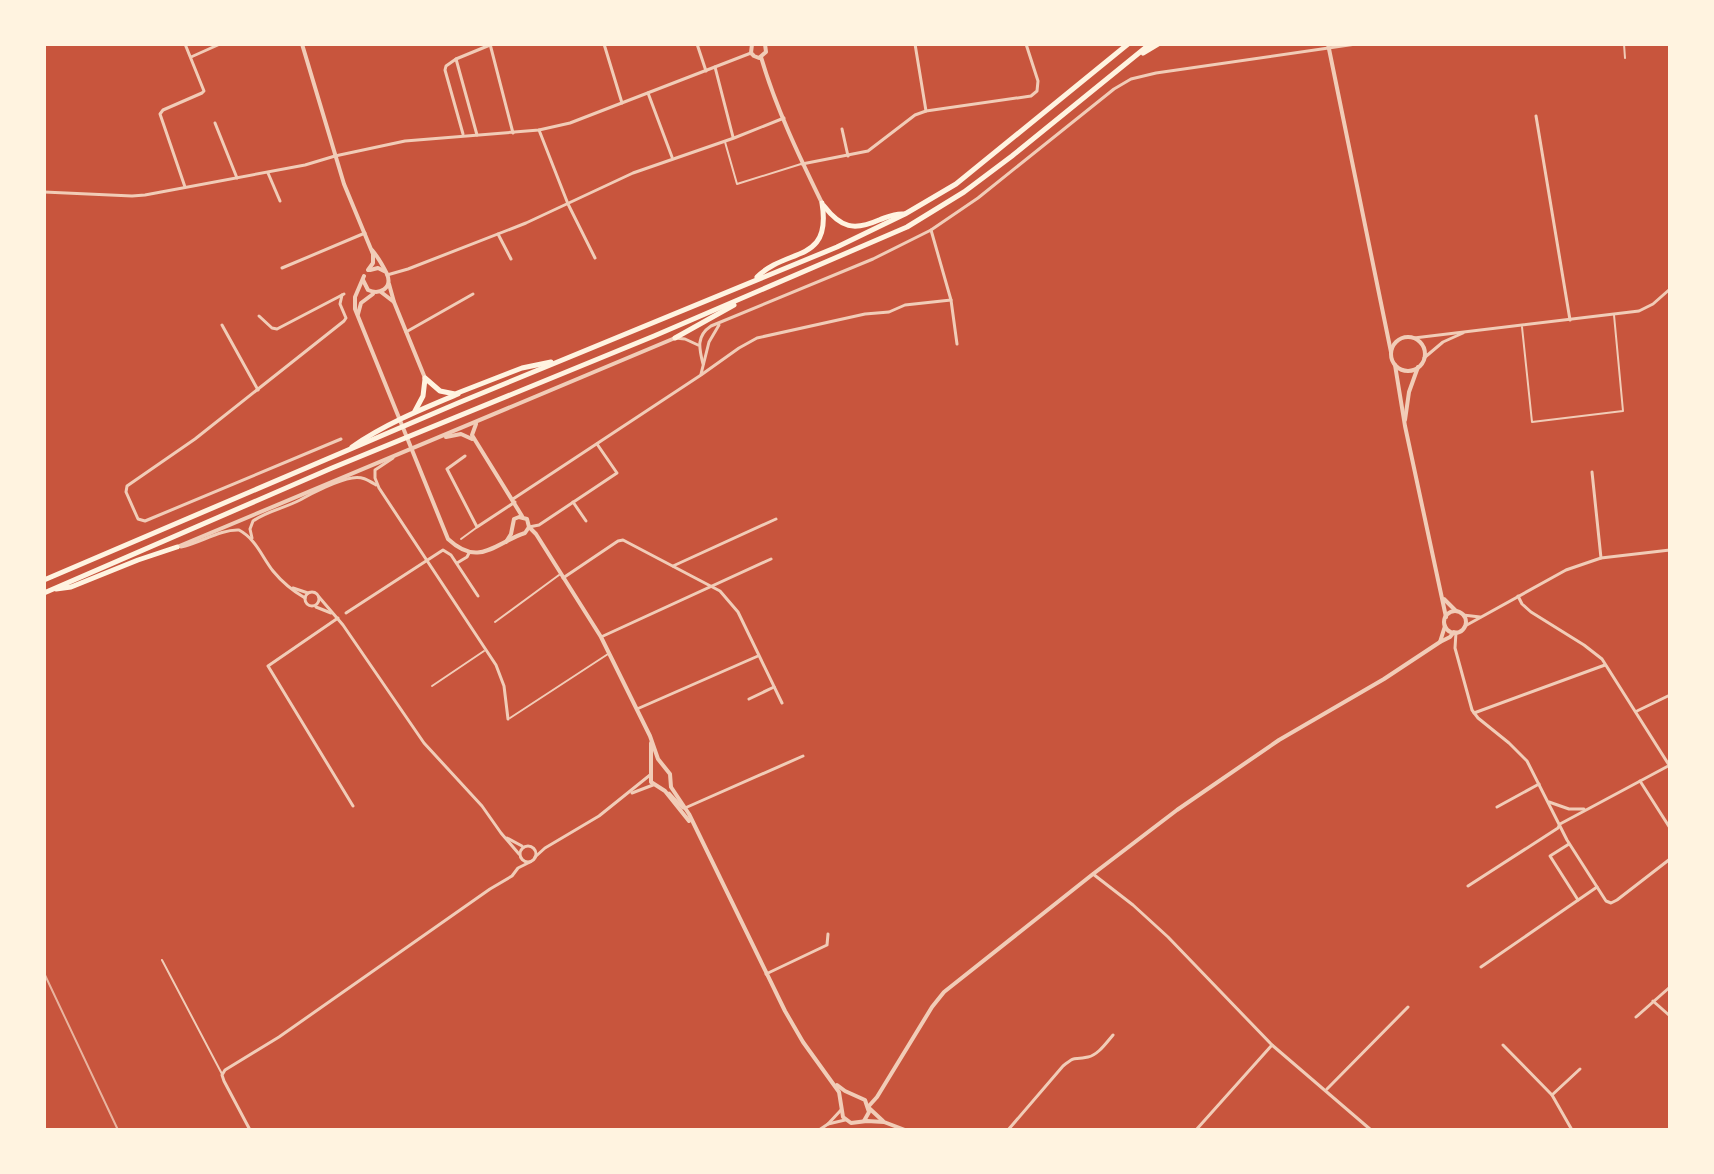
<svg xmlns="http://www.w3.org/2000/svg" width="1714" height="1174" font-family="'Times New Roman',serif">
<style>
.lines{fill:none;stroke-linecap:round;stroke-linejoin:round}
.service{stroke:#f1ccb7;stroke-width:2}
.minor{stroke:#f1ccb7;stroke-width:3}
.tertiary{stroke:#f1ccb7;stroke-width:4}
.trunk{stroke:#fff3e0;stroke-width:5}
.rail{stroke:#e9b49f;stroke-width:2}
</style>
<rect width="100%" height="100%" fill="#c8553d"/>
<g class="lines">
<g class="service">
<polyline points="1624,44 1625,58"/>
<polyline points="725,142 737,184 801,164"/>
<polyline points="1522,327 1532,422 1623,411 1614,315"/>
<polyline points="461,539 476,528"/>
<polyline points="495,622 559,575"/>
<polyline points="432,686 484,651"/>
<polyline points="510,718 608,654"/>
<polyline points="162,960 222,1074"/>
</g>
<g class="minor">
<polyline points="185,44 204,91 202,93 163,110 160,114 185,187"/>
<polyline points="490,44 513,133"/>
<polyline points="604,44 622,103"/>
<polyline points="697,44 706,71"/>
<polyline points="915,44 926,111"/>
<polyline points="191,57 220,44"/>
<polyline points="456,59 477,135"/>
<polyline points="715,67 733,137"/>
<polyline points="648,93 672,157"/>
<polyline points="1536,116 1570,320"/>
<polyline points="215,123 237,178"/>
<polyline points="842,129 848,156"/>
<polyline points="539,130 568,204 595,258"/>
<polyline points="463,134 445,70 446,66 456,59 490,45"/>
<polyline points="802,164 868,151 915,115 926,111 1031,96 1037,91 1038,81 1026,44"/>
<polyline points="268,173 280,201"/>
<polyline points="44,192 132,196 145,195 305,165 335,156 405,141 539,130 570,123 751,53"/>
<polyline points="931,230 978,198 1114,89 1131,79 1156,73 1356,44"/>
<polyline points="498,234 511,259"/>
<polyline points="282,268 365,233"/>
<polyline points="387,275 408,269 526,223 633,173 734,138 784,118"/>
<polyline points="259,316 272,328 277,329 344,294"/>
<polyline points="222,325 258,390"/>
<polyline points="406,332 473,294"/>
<polyline points="675,338 685,339 698,345"/>
<polyline points="1414,338 1639,311 1653,304 1670,289"/>
<polyline points="1424,358 1443,342 1463,333"/>
<path d="M703,364C699,348 696,336 711,326L873,259L931,230L951,300L957,344"/>
<polyline points="701,374 709,342 719,325"/>
<polyline points="341,439 145,521 138,519 126,492 127,486 195,439 344,321 346,318 340,304 342,295"/>
<polyline points="465,456 447,469 477,527 515,502"/>
<polyline points="393,458 375,470 375,478 379,488 496,665 504,686 508,719"/>
<polyline points="1592,472 1601,558"/>
<polyline points="513,499 701,375 739,348 757,338 865,314 889,312 905,305 951,300"/>
<polyline points="573,502 586,521"/>
<polyline points="529,527 539,525 617,473 597,444"/>
<path d="M252,538L250,529L253,521C267,511 285,508 300,500C312,493 338,480 352,478C362,476 368,480 376,485"/>
<path d="M181,547C200,543 221,529 239,530C256,539 262,557 273,571C282,582 293,591 305,598"/>
<polyline points="457,563 467,557 469,553"/>
<polyline points="673,566 776,519"/>
<polyline points="563,578 618,541 623,540 720,591 738,612 782,703"/>
<polyline points="293,588 308,593"/>
<circle cx="312" cy="599" r="7"/>
<polyline points="1518,596 1522,604 1531,612 1584,645 1602,659 1669,765"/>
<polyline points="319,597 343,625 424,743 482,806 501,833 519,854"/>
<polyline points="316,607 331,613"/>
<polyline points="346,613 443,550 451,555 478,596"/>
<polyline points="1463,615 1480,617"/>
<polyline points="338,618 268,666 353,806"/>
<polyline points="1465,626 1566,570 1601,558 1670,550"/>
<polyline points="1456,632 1455,648 1472,710 1478,718 1509,743 1527,761 1567,840 1606,901 1611,903 1617,900 1670,859"/>
<polyline points="601,637 771,559"/>
<polyline points="749,699 774,687"/>
<polyline points="637,709 758,656"/>
<polyline points="1637,711 1670,695"/>
<polyline points="1474,713 1605,665"/>
<polyline points="1640,781 1670,828"/>
<polyline points="632,793 653,785"/>
<polyline points="669,793 683,808 685,808 803,756"/>
<polyline points="1549,802 1569,809 1584,809"/>
<polyline points="1497,807 1539,784"/>
<polyline points="507,838 522,846"/>
<polyline points="1569,844 1550,856 1578,900"/>
<circle cx="528" cy="854" r="8"/>
<polyline points="535,857 545,848 599,816 650,775"/>
<polyline points="1093,874 1133,905 1168,937 1272,1045 1371,1130"/>
<polyline points="1468,886 1558,828 1560,824 1670,765"/>
<polyline points="1481,967 1597,887"/>
<polyline points="766,974 827,945 828,934"/>
<polyline points="1653,1001 1670,1016"/>
<polyline points="1636,1017 1670,987"/>
<polyline points="1503,1045 1552,1095 1572,1130"/>
<polyline points="1327,1089 1408,1007"/>
<polyline points="1552,1095 1580,1069"/>
<polyline points="828,1124 845,1120"/>
<polyline points="250,1130 224,1081 222,1075 225,1070 279,1037 490,889 512,876 518,868 530,862"/>
<polyline points="819,1130 828,1124 841,1110"/>
<path d="M1008,1130L1063,1066C1078,1054 1072,1061 1088,1057C1098,1055 1106,1043 1113,1035"/>
<polyline points="1196,1130 1272,1045"/>
</g>
<g class="tertiary">
<polyline points="302,44 344,184 373,254 373,263 368,270"/>
<polyline points="752,44 751,53 754,56 759,58 766,52 765,44"/>
<polyline points="1328,44 1391,352"/>
<path d="M761,57C776,108 799,156 822,203"/>
<polyline points="370,270 378,268 384,271"/>
<path d="M364,276L355,297V309L448,539C479,568 495,543 525,533L529,527"/>
<path d="M363,280L368,290C379,295 393,289 387,274C383,266 378,257 372,250"/>
<polyline points="389,284 394,302 425,378"/>
<polyline points="381,292 394,302"/>
<polyline points="358,314 361,303 373,294"/>
<circle cx="1408" cy="354" r="17"/>
<polyline points="1395,365 1405,426 1446,617"/>
<polyline points="1405,420 1409,392 1418,367"/>
<polyline points="476,424 472,435 475,440 522,516"/>
<polyline points="446,437 461,434 472,439"/>
<polyline points="506,542 511,534 514,519 519,517 527,519 529,527 536,534 601,637 650,736 658,759 670,774 671,787 689,814 785,1011 803,1042 839,1092 843,1117 851,1123 867,1121 884,1122 905,1130"/>
<polyline points="177,547 675,338"/>
<polyline points="1444,599 1456,611"/>
<circle cx="1455" cy="622" r="11"/>
<polyline points="1440,642 1445,626"/>
<polyline points="651,743 651,782 665,791 689,821"/>
<polyline points="837,1085 845,1091 865,1100 869,1112 864,1121"/>
<polyline points="868,1107 877,1097 932,1007 944,992 1093,874 1177,810 1279,740 1384,679 1440,642 1450,637 1454,632"/>
<polyline points="869,1108 883,1121"/>
</g>
<g class="trunk">
<polyline points="1143,53 1158,44"/>
<path d="M824,206C841,228 854,231 879,220C888,217 894,213 904,214"/>
<path d="M757,277C787,247 832,264 822,203"/>
<polyline points="675,338 734,305"/>
<polyline points="425,378 440,391 455,394 522,368 551,362"/>
<polyline points="415,411 423,396 425,379"/>
<path d="M352,447C385,424 422,409 458,394"/>
<polyline points="44,580 458,403 837,247 905,214 956,184 1128,44"/>
<polyline points="56,589 71,587 138,560 177,547"/>
<polyline points="44,593 332,468 654,336 907,227 964,192 1012,156 1150,44"/>
</g>
<polyline class="rail" points="44,973 118,1130"/>
</g>
<rect width="1714" height="1174" fill="none" stroke="#fff3e0" stroke-width="92"/>
</svg>
